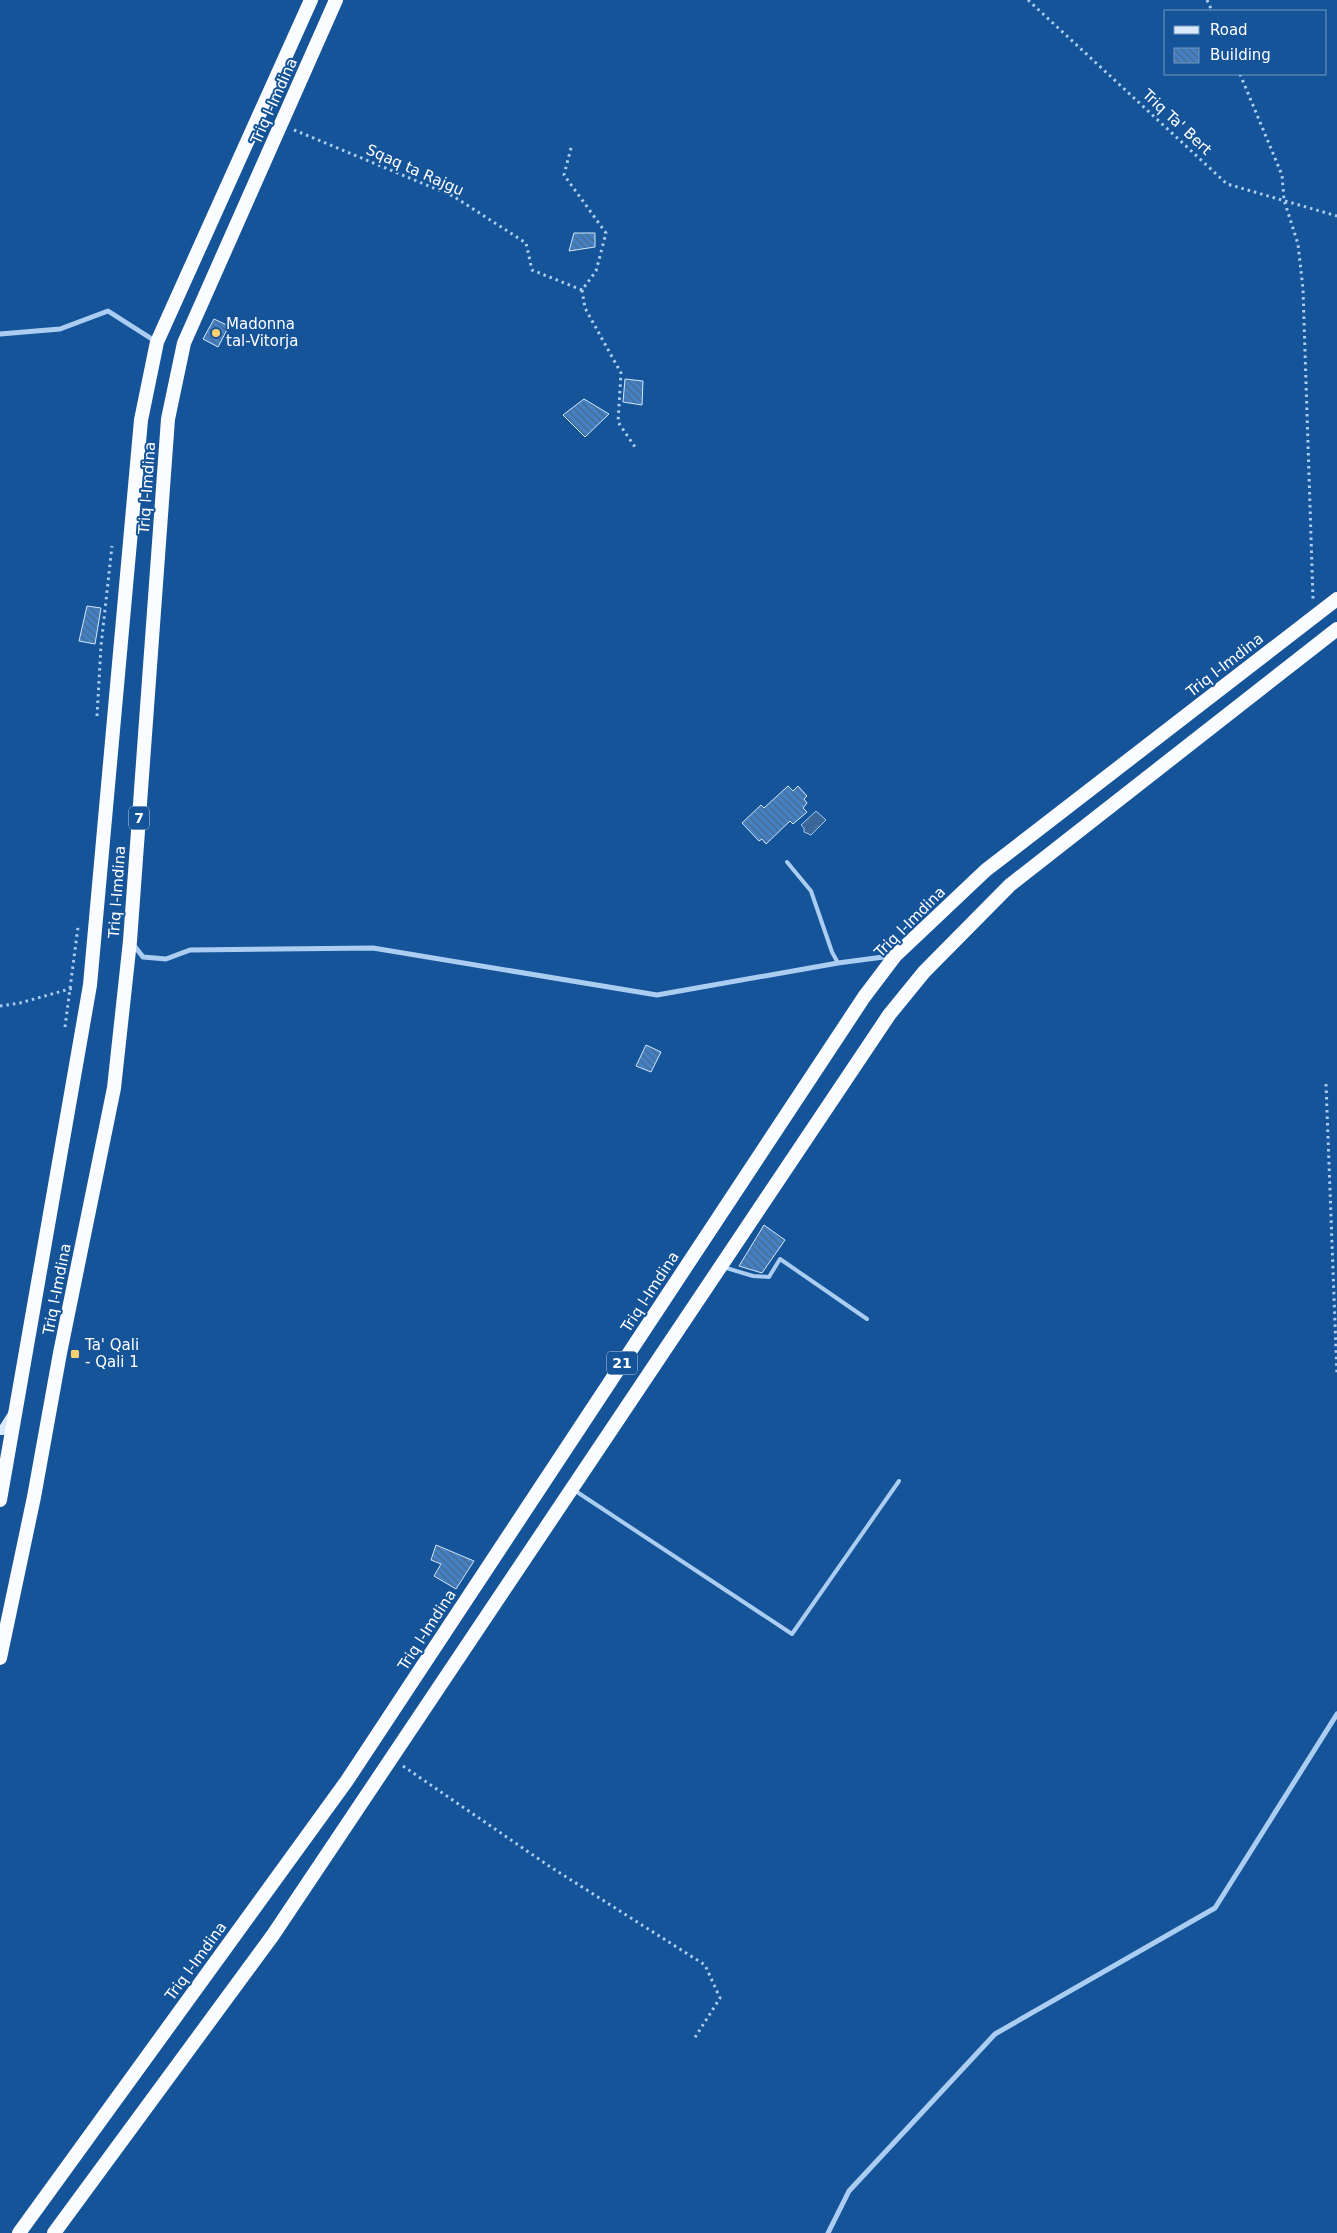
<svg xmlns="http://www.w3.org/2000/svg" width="1337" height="2233" font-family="'DejaVu Sans',sans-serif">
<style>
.water{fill:url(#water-ripples);stroke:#9dc8f4}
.building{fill:url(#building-back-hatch);stroke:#d2e7fc}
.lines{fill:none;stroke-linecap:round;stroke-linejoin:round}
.path{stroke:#abcdf2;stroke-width:3;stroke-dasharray:2.5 4;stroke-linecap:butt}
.service{stroke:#abcdf2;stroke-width:4}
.minor{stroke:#abcdf2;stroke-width:5}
.secondary{stroke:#d9eafc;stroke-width:10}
.trunk{stroke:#fafcff;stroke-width:14}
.poi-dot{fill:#ffd06b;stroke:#165499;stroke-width:2}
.labels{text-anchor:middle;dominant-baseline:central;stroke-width:4;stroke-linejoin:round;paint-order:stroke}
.shield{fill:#165499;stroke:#b9cce0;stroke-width:1}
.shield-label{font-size:14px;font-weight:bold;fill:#fff}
.street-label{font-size:15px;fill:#fff;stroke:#165499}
.poi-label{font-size:15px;fill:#fff;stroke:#165499;text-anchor:start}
</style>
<defs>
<pattern id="water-ripples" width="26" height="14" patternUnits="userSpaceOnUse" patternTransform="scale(1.25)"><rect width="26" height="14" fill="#3a6698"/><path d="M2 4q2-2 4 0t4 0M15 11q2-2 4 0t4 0" fill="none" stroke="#587da7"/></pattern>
<pattern id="building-back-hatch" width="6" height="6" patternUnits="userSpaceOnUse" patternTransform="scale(1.25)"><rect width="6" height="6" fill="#4480c2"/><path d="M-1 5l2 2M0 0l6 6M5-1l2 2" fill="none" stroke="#48698d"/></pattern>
</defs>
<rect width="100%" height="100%" fill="#165499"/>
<polygon class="water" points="816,811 826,820 811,835 804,832 804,828 801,825"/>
<g class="building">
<polygon points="574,233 595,233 595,247 569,251"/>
<polygon points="214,319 229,326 218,347 203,339"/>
<polygon points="625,379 643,381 642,405 623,402"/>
<polygon points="584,399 609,414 585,437 563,415"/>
<polygon points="87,606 101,608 95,644 79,641"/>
<polygon points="788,786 793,791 798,786 807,796 804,799 807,803 803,808 807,812 793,824 790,821 766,844 762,839 759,841 742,823 761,805 764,808"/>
<polygon points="646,1045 661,1052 651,1072 636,1066"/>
<polygon points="764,1225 785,1240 762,1273 739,1266"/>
<polygon points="436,1545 474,1561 456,1589 434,1576 441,1564 431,1560"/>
</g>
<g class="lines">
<g class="path">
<polyline points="1028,0 1227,184 1337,216"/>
<polyline points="1207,0 1212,11"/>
<polyline points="1240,74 1282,175 1284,200 1298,244 1303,289 1313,599"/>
<polyline points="294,130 453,196 526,243 532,270 582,290 596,271 606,233 564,175 572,144"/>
<polyline points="582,290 585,308 621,373 618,422 635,447"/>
<polyline points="97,716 101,646 112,546"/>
<polyline points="0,1006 20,1003 73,988"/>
<polyline points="65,1027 78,927"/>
<polyline points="1326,1084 1337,1376"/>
<polyline points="403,1766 549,1866 705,1965 720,1998 694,2039"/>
</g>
<g class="service">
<polyline points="787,862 811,891 832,952 838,963"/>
<polyline points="723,1267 753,1276 769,1277 780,1259 867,1319"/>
<polyline points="574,1490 792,1634 899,1481"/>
</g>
<g class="minor">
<polyline points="0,334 60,329 108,311 155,341"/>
<polyline points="132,943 143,957 166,959 190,950 373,948 657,995 838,963 891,956"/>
<polyline points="828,2233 849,2191 995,2034 1215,1908 1337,1714"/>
</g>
<polyline class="secondary" points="0,1430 3,1430 13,1414"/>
<g class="trunk">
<polyline points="0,1500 90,985 141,420 157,342 311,0"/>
<polyline points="0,1658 34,1497 60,1353 114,1088 130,941 168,419 184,343 336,0"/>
<polyline points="19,2233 346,1782 864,997 895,956 986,870 1337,599"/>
<polyline points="54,2233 273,1935 889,1015 924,972 1010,885 1337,629"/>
</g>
</g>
<g class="poi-dot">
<circle cx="216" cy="333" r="5"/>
<rect x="70" y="1349" width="10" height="10" rx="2.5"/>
</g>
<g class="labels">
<g class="shield">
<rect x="129" y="806.5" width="20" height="23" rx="4"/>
<rect x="607" y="1351.5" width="30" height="23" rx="4"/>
</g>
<g class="shield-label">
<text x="139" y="818">7</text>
<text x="622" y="1363">21</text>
</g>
<g class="street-label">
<text transform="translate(274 101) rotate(-66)">Triq l-Imdina</text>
<text transform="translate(1177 122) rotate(43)">Triq Ta' Bert</text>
<text transform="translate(415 170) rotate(24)">Sqaq ta Rajgu</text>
<text transform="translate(147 488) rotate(-86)">Triq l-Imdina</text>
<text transform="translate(1225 665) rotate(-38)">Triq l-Imdina</text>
<text transform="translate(117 892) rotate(-86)">Triq l-Imdina</text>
<text transform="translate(910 922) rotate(-45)">Triq l-Imdina</text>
<text transform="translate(57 1289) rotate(-79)">Triq l-Imdina</text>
<text transform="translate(650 1292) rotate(-57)">Triq l-Imdina</text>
<text transform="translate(427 1630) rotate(-57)">Triq l-Imdina</text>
<text transform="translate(196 1961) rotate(-54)">Triq l-Imdina</text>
</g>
<g class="poi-label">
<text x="226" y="324">Madonna<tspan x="226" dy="17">tal-Vitorja</tspan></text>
<text x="85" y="1345">Ta' Qali<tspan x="85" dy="17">- Qali 1</tspan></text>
</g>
</g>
<rect x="1164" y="10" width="162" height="65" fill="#165499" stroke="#7398c2"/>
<rect x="1174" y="26" width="25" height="8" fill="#d9eafc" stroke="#7398c2"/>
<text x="1210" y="35" font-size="15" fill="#ffffff">Road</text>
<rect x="1174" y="48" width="25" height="15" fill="url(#building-back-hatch)" stroke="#7398c2"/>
<text x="1210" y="60" font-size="15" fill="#ffffff">Building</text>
</svg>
